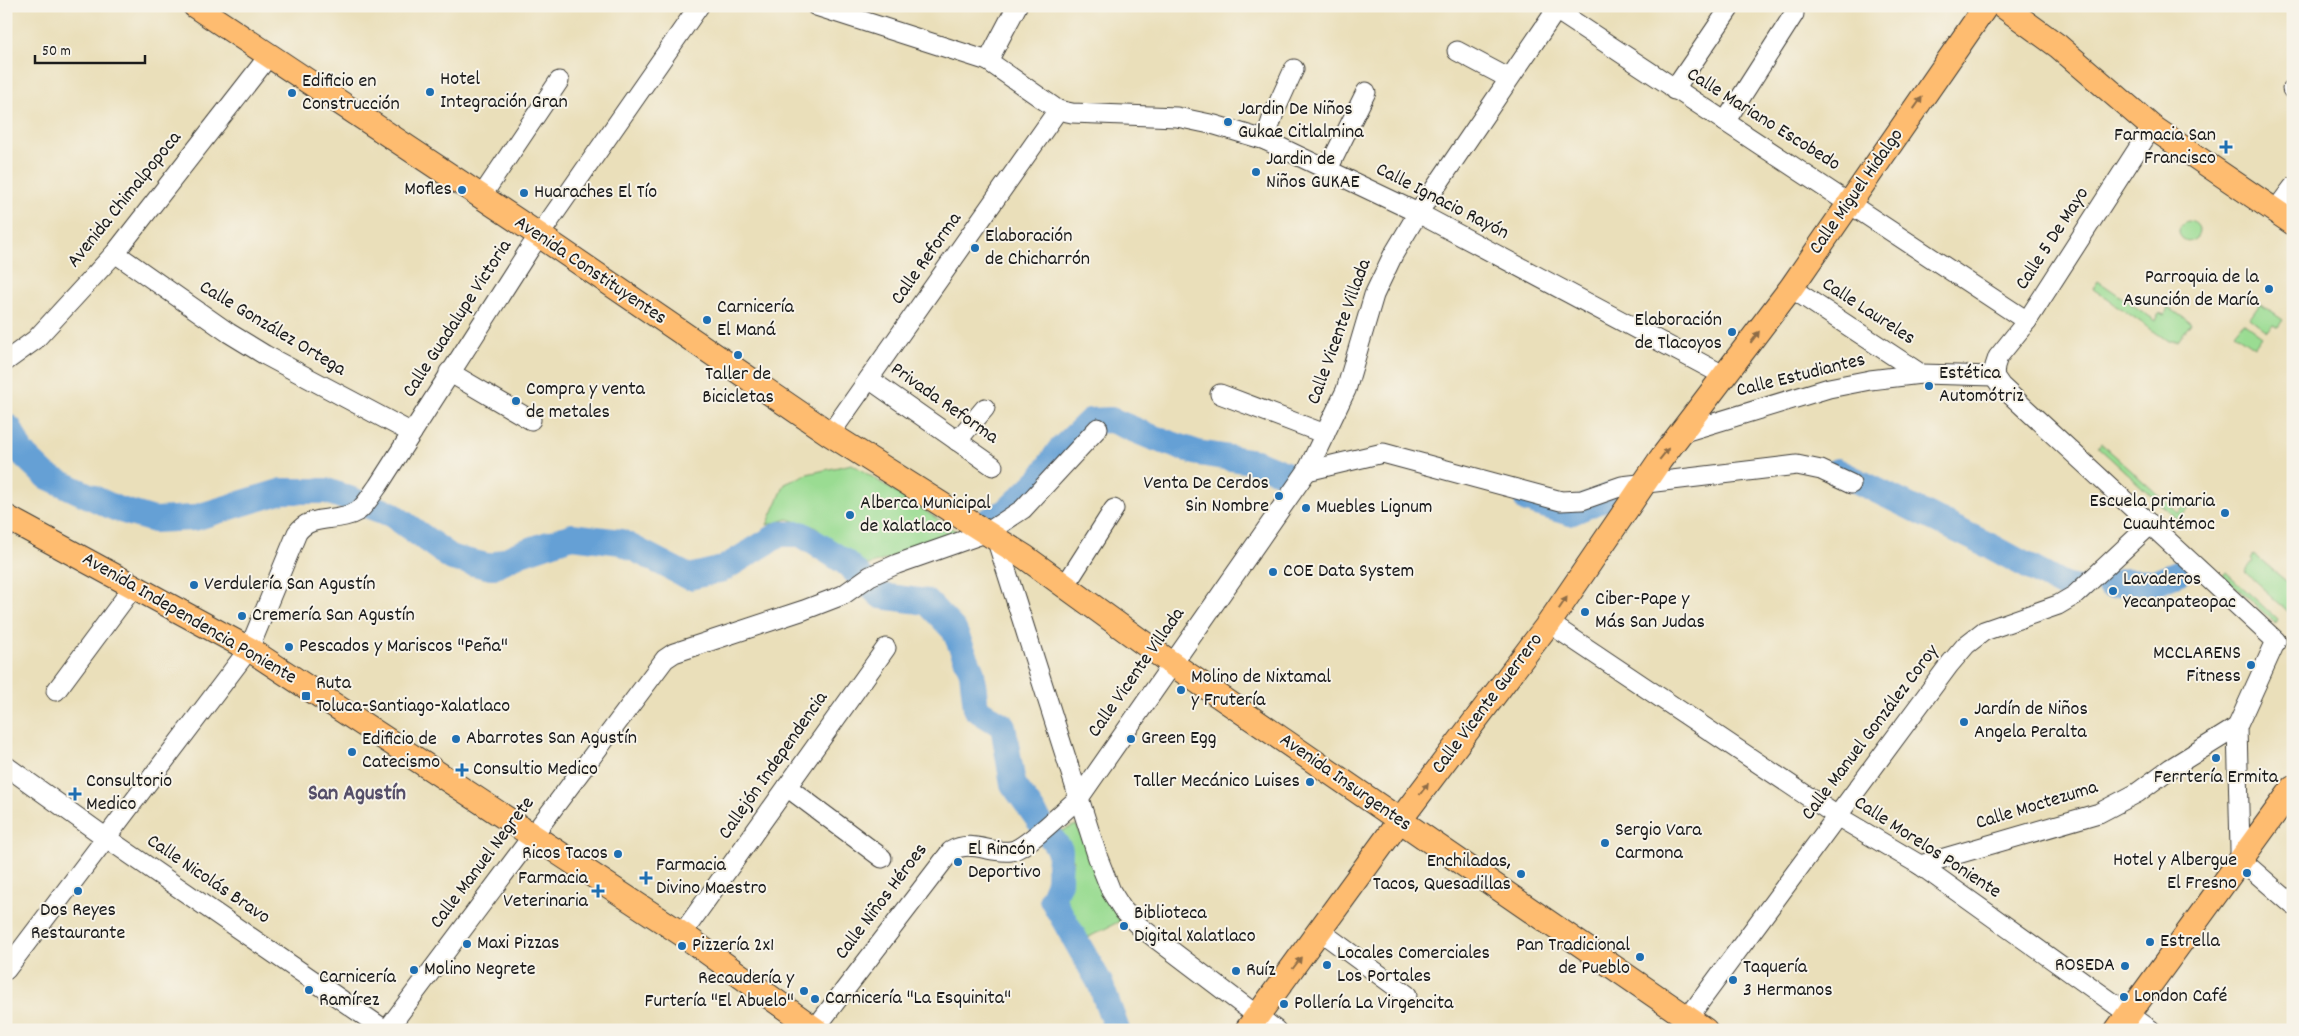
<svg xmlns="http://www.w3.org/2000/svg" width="2299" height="1036" font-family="Dekko,sans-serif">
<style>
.green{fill:#9adc92;stroke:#5b7c57}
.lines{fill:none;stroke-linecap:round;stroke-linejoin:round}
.river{stroke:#65a0d5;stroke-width:26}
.minor-casing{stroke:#3b3934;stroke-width:21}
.major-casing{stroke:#3b3934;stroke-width:26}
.minor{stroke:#fff;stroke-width:19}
.major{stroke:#febc70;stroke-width:24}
.oneway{fill:#8d6c46}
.poi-dot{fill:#1f6fb2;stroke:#f7f3e8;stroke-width:2}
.labels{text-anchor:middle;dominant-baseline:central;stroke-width:4;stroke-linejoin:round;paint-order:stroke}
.poi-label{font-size:20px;fill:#1c1c1c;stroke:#f7f3e8;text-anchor:start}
.street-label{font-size:20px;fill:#1c1c1c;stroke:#f7f3e8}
.quarter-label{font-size:22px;font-weight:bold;fill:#564f69;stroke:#f7f3e8}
</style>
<rect width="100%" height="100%" fill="#f7f3e8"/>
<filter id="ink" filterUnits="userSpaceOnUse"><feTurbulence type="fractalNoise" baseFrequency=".02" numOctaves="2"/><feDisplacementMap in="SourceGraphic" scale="10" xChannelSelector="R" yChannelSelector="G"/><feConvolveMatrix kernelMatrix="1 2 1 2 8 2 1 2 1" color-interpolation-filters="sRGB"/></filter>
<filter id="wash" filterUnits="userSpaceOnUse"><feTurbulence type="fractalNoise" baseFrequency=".0096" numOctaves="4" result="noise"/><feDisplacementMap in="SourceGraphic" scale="20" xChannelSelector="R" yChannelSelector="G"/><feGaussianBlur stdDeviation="1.12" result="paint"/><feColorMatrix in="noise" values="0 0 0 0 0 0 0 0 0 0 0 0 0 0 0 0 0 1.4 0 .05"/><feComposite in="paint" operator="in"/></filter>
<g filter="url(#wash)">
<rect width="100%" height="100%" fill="#eadfba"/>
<g class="green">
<circle cx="2189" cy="231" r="10"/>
<polygon points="2098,281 2156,321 2159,313 2165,315 2168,307 2191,323 2178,341 2168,341 2093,289"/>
<polygon points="2260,304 2283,320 2278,327 2273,324 2267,331 2250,318"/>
<polygon points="2243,322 2262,336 2254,347 2234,333"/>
<polygon points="2101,443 2178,513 2190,500 2193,503 2178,520 2098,447"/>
<polygon points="852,464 964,536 861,567 815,527 788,519 767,525 785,484 807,474"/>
<polygon points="2254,554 2293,587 2293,616 2245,572 2253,561 2251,559"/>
<polygon points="2226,572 2277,619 2275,623 2223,575"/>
<polygon points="1076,825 1093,855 1094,872 1120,921 1085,939 1065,912 1059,889 1074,861 1059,832"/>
</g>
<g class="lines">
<g class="river">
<polyline points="6,426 10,429 21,452 46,476 117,509 154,520 194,518 283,491 327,491 391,514 452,558 491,567 521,553 572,536 621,542 689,577 723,569 780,534 801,534 845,562 881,596 927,602 954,630 972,672 976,709 1003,726 1013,784 1060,850 1059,882 1052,899 1100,983 1117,1030"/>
<polyline points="1837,471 1994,548 2064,586 2078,589"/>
<polyline points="1527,500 1570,513 1612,495"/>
<polyline points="984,523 1006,512 1041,478 1059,451 1090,421 1111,420 1154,438 1198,453 1256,462 1288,475"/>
<polyline points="2109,585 2126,581 2155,582 2180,572"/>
</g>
</g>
</g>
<g filter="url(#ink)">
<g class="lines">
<g class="minor-casing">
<g id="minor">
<polyline points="816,6 988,61 1058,110 1072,113 1177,117 1215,125 1265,140 1418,213 1725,376"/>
<path d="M1550,6C1708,112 1869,215 2027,321"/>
<polyline points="1457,51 1508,78"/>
<polyline points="988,61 1017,6"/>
<polyline points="2292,89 2293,90"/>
<polyline points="1674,90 1729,9"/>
<polyline points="1725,122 1794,14"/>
<polyline points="1265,140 1274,113 1294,69"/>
<polyline points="1328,169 1366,92"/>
<polyline points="481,197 559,81"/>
<polyline points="2275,211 2293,187"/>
<polyline points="115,253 229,333 265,355 412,433"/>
<polyline points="1791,288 1921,374"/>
<polyline points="6,361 35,340 115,253 268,57"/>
<polyline points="449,372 531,420"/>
<polyline points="1994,376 2001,386 2276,641 2237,727 2240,849 2240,859 2293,905"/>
<polyline points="1994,376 1995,366 1998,357 2027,321 2152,127"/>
<polyline points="869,379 993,466"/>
<polyline points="1220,394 1325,434"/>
<polyline points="1681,433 1829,388 1870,380 1921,374 1994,376"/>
<polyline points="830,434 1058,110"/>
<polyline points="957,441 985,408"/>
<polyline points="1307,471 1383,453 1561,501 1582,500 1622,486 1797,465 1821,470 1851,484"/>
<polyline points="996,538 1098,858 1111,891 1123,910 1139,926 1276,1030"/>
<polyline points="1065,586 1114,509"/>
<polyline points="1549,623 1837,816 1920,865 2151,1030"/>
<polyline points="56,691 134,586"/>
<polyline points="6,766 105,837 385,1030"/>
<polyline points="787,787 882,858"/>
<polyline points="1920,865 2099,813 2137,793 2171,768 2237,727"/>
<polyline points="1320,931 1407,995"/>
<polyline points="682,934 886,648"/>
<path d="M6,970L249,649L297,533C311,513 338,523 358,511C365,506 372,494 378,486L529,250L699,6"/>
<polyline points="387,1030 665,659 674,653 804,610 843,595 870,576 897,564 988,532 1023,509 1098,428"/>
<path d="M814,1030L951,851C972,839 989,854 1011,851C1027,848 1064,810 1079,798L1307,471L1346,390L1374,295L1393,255L1418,213L1559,6"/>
<polyline points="1679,1030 1949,665 1966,645 1984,631 2058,605 2075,595 2151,524"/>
</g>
</g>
<g class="major-casing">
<g id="major">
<polyline points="195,6 539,235 830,434 1025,557 1171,663 1705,1030"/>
<polyline points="2003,6 2058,46 2152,127 2293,223"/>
<polyline points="6,517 249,649 682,934 816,1030"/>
<polyline points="1247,1030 1400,820 1549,623 1660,460 1791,288 1986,6"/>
<polyline points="2117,1030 2293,788"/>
</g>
</g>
<use href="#minor" class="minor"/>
<use href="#major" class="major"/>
</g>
<defs><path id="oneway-solid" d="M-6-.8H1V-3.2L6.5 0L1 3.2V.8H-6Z" transform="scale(1.25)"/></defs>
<g class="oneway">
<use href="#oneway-solid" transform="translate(1918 103) rotate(-55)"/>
<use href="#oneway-solid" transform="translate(1755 337) rotate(-53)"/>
<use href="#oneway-solid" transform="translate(1664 454) rotate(-52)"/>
<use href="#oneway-solid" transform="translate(1563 603) rotate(-56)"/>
<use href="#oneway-solid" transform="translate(1424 789) rotate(-53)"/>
<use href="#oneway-solid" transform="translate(1297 963) rotate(-53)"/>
</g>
</g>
<g class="poi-dot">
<circle cx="430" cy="92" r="5"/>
<circle cx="292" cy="93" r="5"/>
<circle cx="1228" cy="122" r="5"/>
<path d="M2223.5 139.5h5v5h5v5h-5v5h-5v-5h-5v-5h5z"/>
<circle cx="1256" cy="172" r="5"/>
<circle cx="462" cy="190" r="5"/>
<circle cx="524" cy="193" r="5"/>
<circle cx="975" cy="248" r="5"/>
<circle cx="2269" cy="289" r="5"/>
<circle cx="707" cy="320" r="5"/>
<circle cx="1732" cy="332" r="5"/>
<circle cx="738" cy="355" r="5"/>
<circle cx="1929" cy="386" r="5"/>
<circle cx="516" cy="401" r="5"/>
<circle cx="1279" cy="496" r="5"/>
<circle cx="1306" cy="508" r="5"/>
<circle cx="2225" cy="513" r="5"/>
<circle cx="850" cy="515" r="5"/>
<circle cx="1273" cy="572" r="5"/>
<circle cx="194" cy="585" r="5"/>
<circle cx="2113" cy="591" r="5"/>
<circle cx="1585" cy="612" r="5"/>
<circle cx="242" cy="616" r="5"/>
<circle cx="289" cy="647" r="5"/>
<circle cx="2251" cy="665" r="5"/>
<circle cx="1181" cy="690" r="5"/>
<rect x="301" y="691" width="10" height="10" rx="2.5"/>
<circle cx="1964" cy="722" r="5"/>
<circle cx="456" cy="739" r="5"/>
<circle cx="1131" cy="739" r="5"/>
<circle cx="352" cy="752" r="5"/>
<circle cx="2216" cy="758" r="5"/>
<path d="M459.5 762.5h5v5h5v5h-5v5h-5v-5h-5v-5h5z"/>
<circle cx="1310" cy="782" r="5"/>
<path d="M72.5 786.5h5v5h5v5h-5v5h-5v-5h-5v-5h5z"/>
<circle cx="1605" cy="843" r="5"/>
<circle cx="618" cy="854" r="5"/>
<circle cx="958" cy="862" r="5"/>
<circle cx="2247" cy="873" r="5"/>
<circle cx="1521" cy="874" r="5"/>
<path d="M643.5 870.5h5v5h5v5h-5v5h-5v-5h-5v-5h5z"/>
<circle cx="78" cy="891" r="5"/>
<path d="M595.5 883.5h5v5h5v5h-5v5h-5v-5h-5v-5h5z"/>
<circle cx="1124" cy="926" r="5"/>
<circle cx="2150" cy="942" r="5"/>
<circle cx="467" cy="944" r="5"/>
<circle cx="682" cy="946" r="5"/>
<circle cx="1640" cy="957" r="5"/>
<circle cx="1327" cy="965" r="5"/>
<circle cx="2125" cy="966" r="5"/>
<circle cx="414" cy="970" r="5"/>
<circle cx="1236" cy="971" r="5"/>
<circle cx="1733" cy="980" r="5"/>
<circle cx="309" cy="990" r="5"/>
<circle cx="804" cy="991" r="5"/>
<circle cx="2124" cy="997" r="5"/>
<circle cx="815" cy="999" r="5"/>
<circle cx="1284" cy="1004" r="5"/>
</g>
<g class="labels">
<g class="poi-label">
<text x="440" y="80">Hotel<tspan x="440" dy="23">Integración Gran</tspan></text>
<text x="302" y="82">Edificio en<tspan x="302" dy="23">Construcción</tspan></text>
<text x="1238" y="110">Jardin De Niños<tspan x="1238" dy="23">Gukae Citlalmina</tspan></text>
<text x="2216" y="136" text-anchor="end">Farmacia San<tspan x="2216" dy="23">Francisco</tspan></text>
<text x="1266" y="160">Jardin de<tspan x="1266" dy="23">Niños GUKAE</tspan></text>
<text x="452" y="190" text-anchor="end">Mofles</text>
<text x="534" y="193">Huaraches El Tío</text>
<text x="985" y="237">Elaboración<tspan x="985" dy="23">de Chicharrón</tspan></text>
<text x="2259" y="278" text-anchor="end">Parroquia de la<tspan x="2259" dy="23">Asunción de María</tspan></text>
<text x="717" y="308">Carnicería<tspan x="717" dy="23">El Maná</tspan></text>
<text x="1722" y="321" text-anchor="end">Elaboración<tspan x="1722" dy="23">de Tlacoyos</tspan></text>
<text x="1939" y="374">Estética<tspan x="1939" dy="23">Automótriz</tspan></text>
<text x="738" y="375" text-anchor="middle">Taller de<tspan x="738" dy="23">Bicicletas</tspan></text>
<text x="526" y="390">Compra y venta<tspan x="526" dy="23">de metales</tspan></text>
<text x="1269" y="484" text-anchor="end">Venta De Cerdos<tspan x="1269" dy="23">Sin Nombre</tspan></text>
<text x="2215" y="502" text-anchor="end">Escuela primaria<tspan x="2215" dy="23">Cuauhtémoc</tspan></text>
<text x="860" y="504">Alberca Municipal<tspan x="860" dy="23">de Xalatlaco</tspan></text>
<text x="1316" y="508">Muebles Lignum</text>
<text x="1283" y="572">COE Data System</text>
<text x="2123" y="580">Lavaderos<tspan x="2123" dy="23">Yecanpateopac</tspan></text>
<text x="204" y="585">Verdulería San Agustín</text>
<text x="1595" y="600">Ciber-Pape y<tspan x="1595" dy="23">Más San Judas</tspan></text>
<text x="252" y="616">Cremería San Agustín</text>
<text x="299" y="647">Pescados y Mariscos "Peña"</text>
<text x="2241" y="654" text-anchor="end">MCCLARENS<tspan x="2241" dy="23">Fitness</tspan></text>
<text x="1191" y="678">Molino de Nixtamal<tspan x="1191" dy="23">y Frutería</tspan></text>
<text x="316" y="684">Ruta<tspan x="316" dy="23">Toluca-Santiago-Xalatlaco</tspan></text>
<text x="1974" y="710">Jardín de Niños<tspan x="1974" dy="23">Angela Peralta</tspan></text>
<text x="466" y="739">Abarrotes San Agustín</text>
<text x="1141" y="739">Green Egg</text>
<text x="362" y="740">Edificio de<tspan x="362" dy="23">Catecismo</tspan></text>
<text x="473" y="770">Consultio Medico</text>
<text x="2216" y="778" text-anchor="middle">Ferrtería Ermita</text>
<text x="86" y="782">Consultorio<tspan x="86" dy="23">Medico</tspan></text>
<text x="1300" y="782" text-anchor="end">Taller Mecánico Luises</text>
<text x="1615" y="831">Sergio Vara<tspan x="1615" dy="23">Carmona</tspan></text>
<text x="968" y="850">El Rincón<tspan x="968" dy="23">Deportivo</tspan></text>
<text x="608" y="854" text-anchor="end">Ricos Tacos</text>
<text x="2237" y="861" text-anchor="end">Hotel y Albergue<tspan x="2237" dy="23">El Fresno</tspan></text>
<text x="1511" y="862" text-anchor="end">Enchiladas,<tspan x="1511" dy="23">Tacos, Quesadillas</tspan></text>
<text x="656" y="866">Farmacia<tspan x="656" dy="23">Divino Maestro</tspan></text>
<text x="588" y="879" text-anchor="end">Farmacia<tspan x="588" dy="23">Veterinaria</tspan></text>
<text x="78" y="911" text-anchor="middle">Dos Reyes<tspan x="78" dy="23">Restaurante</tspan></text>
<text x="1134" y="914">Biblioteca<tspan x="1134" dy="23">Digital Xalatlaco</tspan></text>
<text x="2160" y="942">Estrella</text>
<text x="477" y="944">Maxi Pizzas</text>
<text x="692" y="946">Pizzería 2x1</text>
<text x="1630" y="946" text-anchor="end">Pan Tradicional<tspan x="1630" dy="23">de Pueblo</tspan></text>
<text x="1337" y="954">Locales Comerciales<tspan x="1337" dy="23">Los Portales</tspan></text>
<text x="2115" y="966" text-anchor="end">ROSEDA</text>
<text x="1743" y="968">Taquería<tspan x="1743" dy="23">3 Hermanos</tspan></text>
<text x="424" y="970">Molino Negrete</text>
<text x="1246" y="971">Ruíz</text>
<text x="319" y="978">Carnicería<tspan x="319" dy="23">Ramírez</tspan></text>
<text x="794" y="979" text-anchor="end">Recaudería y<tspan x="794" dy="23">Furtería "El Abuelo"</tspan></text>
<text x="2134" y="997">London Café</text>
<text x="825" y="999">Carnicería "La Esquinita"</text>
<text x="1294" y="1004">Pollería La Virgencita</text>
</g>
<g class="street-label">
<text transform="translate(1763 120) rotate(32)">Calle Mariano Escobedo</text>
<text transform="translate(1857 192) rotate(-55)">Calle Miguel Hidalgo</text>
<text transform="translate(125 200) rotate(-51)">Avenida Chimalpopoca</text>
<text transform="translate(1442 202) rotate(27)">Calle Ignacio Rayón</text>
<text transform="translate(2053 239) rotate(-57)">Calle 5 De Mayo</text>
<text transform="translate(927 259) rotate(-55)">Calle Reforma</text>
<text transform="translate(590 271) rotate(34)">Avenida Constituyentes</text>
<text transform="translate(1868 312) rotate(33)">Calle Laureles</text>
<text transform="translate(458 319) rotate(-57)">Calle Guadalupe Victoria</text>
<text transform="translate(272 329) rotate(31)">Calle González Ortega</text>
<text transform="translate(1340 332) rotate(-70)">Calle Vicente Villada</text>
<text transform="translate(1801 376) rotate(-14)">Calle Estudiantes</text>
<text transform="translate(944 404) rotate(35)">Privada Reforma</text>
<text transform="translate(189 619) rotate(30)">Avenida Independencia Poniente</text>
<text transform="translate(1137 673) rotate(-55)">Calle Vicente Villada</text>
<text transform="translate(1488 704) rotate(-53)">Calle Vicente Guerrero</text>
<text transform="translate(1871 733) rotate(-53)">Calle Manuel González Coroy</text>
<text transform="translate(774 766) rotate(-55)">Callejón Independencia</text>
<text transform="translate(1345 783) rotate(35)">Avenida Insurgentes</text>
<text transform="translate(2037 806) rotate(-17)">Calle Moctezuma</text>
<text transform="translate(1927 848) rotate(33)">Calle Morelos Poniente</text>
<text transform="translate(483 863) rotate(-53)">Calle Manuel Negrete</text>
<text transform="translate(208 880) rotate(34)">Calle Nicolás Bravo</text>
<text transform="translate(882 902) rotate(-53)">Calle Niños Héroes</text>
</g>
<g class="quarter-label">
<text x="357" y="794">San Agustín</text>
</g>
</g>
<rect width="2299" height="1036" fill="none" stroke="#f7f3e8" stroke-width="25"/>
<path d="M35 55v8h110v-8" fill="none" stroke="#1c1c1c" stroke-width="2.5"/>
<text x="42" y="55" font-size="15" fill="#1c1c1c" stroke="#f7f3e8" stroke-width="4" paint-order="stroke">50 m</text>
</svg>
